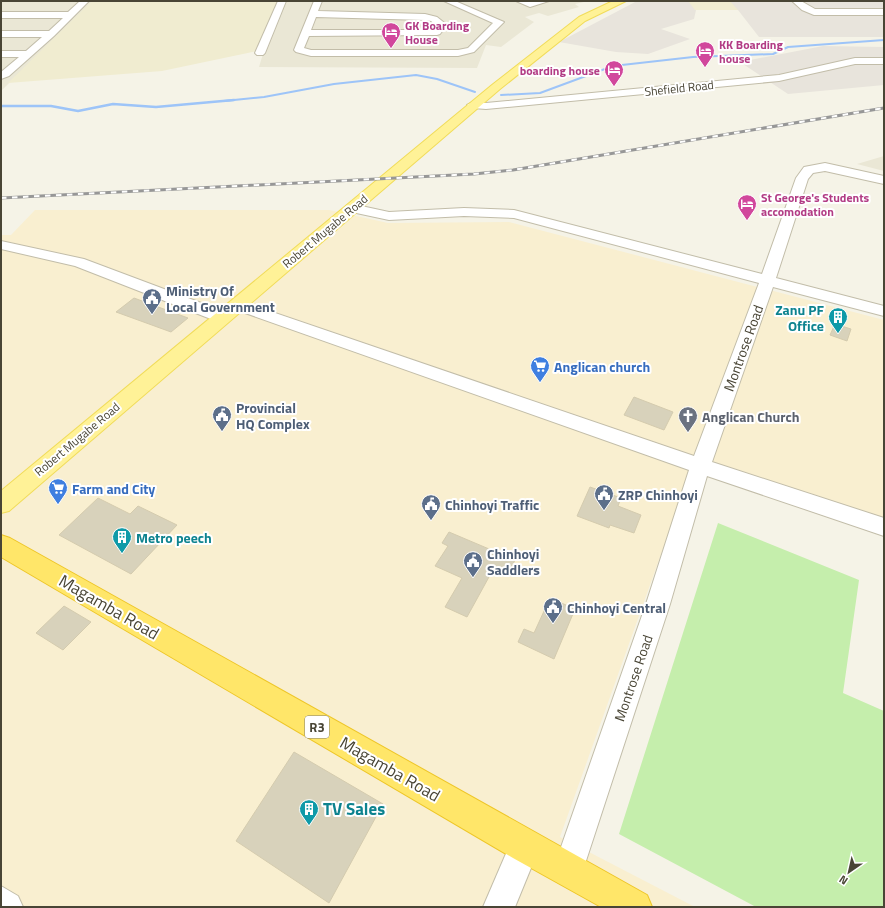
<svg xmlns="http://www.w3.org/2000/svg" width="885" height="908" font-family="'Titillium Web',sans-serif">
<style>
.residential{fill:#eae7d5}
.commercial{fill:#f9efd0}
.industrial{fill:#e8e4dc}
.education{fill:#f0ecd0}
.green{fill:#c5eeac}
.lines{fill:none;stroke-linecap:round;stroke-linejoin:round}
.stream-far1{stroke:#9dc4f8;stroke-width:2}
.stream{stroke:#9dc4f8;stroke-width:2.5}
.building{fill:#d8d2bb;stroke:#d4cbae}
.minor-casing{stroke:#c2bda9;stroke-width:2}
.major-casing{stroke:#f1dc5a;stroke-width:2}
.highway-casing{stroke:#eec628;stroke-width:2}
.minor{fill:#fff;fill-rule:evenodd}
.major{fill:#fff297;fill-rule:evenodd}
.highway{fill:#ffe669;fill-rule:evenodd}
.rail-casing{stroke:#979797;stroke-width:3}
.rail{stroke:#fff;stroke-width:2;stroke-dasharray:5.5;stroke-linecap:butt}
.labels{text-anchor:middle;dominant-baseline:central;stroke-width:4;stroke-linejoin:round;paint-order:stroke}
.far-hotel-label{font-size:12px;font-weight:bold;fill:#b23c85;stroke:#fff;text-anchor:start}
.far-street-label{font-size:12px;fill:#494535;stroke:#fff}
.shield{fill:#fff;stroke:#807d72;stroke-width:1}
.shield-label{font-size:13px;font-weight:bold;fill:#494535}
.service-label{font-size:14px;font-weight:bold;fill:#4e5e75;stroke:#fff;text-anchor:start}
.culture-label{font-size:14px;font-weight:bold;fill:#0d838f;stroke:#fff;text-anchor:end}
.street-label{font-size:14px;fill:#494535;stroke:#fff}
.shop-label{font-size:14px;font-weight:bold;fill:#366cbe;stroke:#fff;text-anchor:start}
.worship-label{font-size:14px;font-weight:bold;fill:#5b616d;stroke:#fff;text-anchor:start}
.near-street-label{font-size:17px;fill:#494535;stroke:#fff}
.near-culture-label{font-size:17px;font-weight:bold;fill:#0d838f;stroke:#fff;text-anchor:start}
</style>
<rect width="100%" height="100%" fill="#f5f3e7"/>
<g class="residential">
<polygon points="1,1 93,1 1,91"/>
<polygon points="279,1 588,1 575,4 579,7 548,16 539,13 525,17 534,22 501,47 486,45 477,68 259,67"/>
<polygon points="884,156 884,171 857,164"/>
</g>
<polygon class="commercial" points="35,210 329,210 388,223 509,222 884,320 884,525 695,459 560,837 695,907 1,907 1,235 11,235"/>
<g class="industrial">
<polygon points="637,1 884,1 884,37 759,37 738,10 696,10 694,19 661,29 690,39 648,54 616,52 559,42"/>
<polygon points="823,46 884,47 884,85 788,94 740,62"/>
</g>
<g class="education">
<polygon points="92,1 279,1 257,51 162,71 8,83"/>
<polygon points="688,1 730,1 738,10 695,10"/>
</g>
<polygon class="green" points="718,523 859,580 843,693 884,711 884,907 756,907 619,834"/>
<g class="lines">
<g class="stream-far1">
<polyline points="501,95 540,93 613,66 693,57 773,54 788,47 884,40"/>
<polyline points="224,101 264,97 334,84 416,75 437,79 475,92"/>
</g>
<polyline class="stream" points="1,106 51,106 78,111 113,104 156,107 234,100"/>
</g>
<g class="building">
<polygon points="134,298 188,318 171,332 116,312"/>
<polygon points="835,324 851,329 847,341 830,335"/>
<polygon points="634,397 673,412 664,430 624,415"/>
<polygon points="590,487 621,498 618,506 641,515 634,533 610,525 609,528 577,516"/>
<polygon points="98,498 130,514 138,506 177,525 131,574 59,535"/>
<polygon points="449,532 515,560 509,572 495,566 467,617 445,607 462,578 435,566 448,546 442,543"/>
<polygon points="550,598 575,609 554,659 518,642 524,629 534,633"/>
<polygon points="64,606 91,622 63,650 36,633"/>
<polygon points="294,752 383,804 329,903 236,841"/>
</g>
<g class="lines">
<g class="minor-casing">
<g id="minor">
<polygon points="80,1 89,1 54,36 9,76 1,79 1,72 19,57 1,57 1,51 26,51 42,37 1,37 1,31 49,31 63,18 1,18 1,12 68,12"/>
<polygon points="278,1 286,1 265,53 263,55 257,55 255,53"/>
<path d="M314,1H322L318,11L425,14L437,17L447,25L440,34L437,35L309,36L304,48L311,50H458L468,48L493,23L444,1H455L504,22L474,52L458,56H311L296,52L294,50ZM316,17L425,20L431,21L437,26L434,29L424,30H311Z"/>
<polygon points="516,1 549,1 530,7"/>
<polygon points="792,1 801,1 815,9 884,9 884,15 814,15 802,10"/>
<polygon points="855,58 884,58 884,64 855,64 779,81 486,109 473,108 467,105 473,102 486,103 779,75"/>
<polygon points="825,163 884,176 884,184 825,171 813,173 808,179 776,278 884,306 884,316 773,287 712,462 884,518 884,536 707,476 670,604 583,870 579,881 568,885 557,881 553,870 646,604 689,470 231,308 229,305 231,302 237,300 243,302 694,456 759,283 514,218 464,216 389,220 347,211 345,208 347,205 352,204 389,212 464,208 514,210 762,274 796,178 804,167"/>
<polygon points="1,241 84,259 228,313 230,317 228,321 222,322 216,321 75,266 1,249"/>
<polygon points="525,831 536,835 540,846 515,907 483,907 514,835"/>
<polygon points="1,886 18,896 23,907 1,907"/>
</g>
</g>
<g class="major-casing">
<polygon id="major" points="613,1 626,1 585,21 500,89 9,511 1,513 1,491 492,85 579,17"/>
</g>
<g class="highway-casing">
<polygon id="highway" points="1,535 10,538 647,895 652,907 601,907 513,858 1,557"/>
</g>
<use href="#minor" class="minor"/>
<use href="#major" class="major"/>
<use href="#highway" class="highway"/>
<g class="rail-casing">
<polyline id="rail" points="1,198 474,174 513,170 884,108"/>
</g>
<use href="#rail" class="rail"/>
</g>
<defs>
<g id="hotel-pin" transform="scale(1)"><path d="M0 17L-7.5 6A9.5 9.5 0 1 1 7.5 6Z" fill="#d1479c" stroke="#fff"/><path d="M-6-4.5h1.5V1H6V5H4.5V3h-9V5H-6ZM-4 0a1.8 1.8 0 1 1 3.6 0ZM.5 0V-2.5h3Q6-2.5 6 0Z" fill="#fff"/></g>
<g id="civic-pin" transform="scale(1)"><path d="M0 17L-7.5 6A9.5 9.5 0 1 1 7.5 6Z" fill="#5c6f8a" stroke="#fff"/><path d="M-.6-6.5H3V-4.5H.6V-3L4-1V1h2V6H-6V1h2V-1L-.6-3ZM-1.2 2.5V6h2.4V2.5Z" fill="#fff"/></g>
<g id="building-pin" transform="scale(1)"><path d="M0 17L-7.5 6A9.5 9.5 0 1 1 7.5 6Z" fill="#0f9aa8" stroke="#fff"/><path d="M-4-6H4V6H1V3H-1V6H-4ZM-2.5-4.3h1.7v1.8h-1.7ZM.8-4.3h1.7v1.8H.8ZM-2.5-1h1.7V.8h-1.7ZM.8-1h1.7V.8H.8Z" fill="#fff"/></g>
<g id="supermarket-pin" transform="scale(1)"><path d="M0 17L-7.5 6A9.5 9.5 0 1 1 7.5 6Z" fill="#3f7fe0" stroke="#fff"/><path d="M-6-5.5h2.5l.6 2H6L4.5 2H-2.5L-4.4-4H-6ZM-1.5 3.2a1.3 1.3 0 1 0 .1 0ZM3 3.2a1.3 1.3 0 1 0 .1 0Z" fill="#fff"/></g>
<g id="church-pin" transform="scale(1)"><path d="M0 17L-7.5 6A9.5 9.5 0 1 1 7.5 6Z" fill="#6b7280" stroke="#fff"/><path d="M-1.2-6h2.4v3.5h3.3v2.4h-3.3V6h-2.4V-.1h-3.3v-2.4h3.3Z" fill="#fff"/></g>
</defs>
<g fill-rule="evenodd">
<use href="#hotel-pin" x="391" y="32"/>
<use href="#hotel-pin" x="705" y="51"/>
<use href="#hotel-pin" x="614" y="70"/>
<use href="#hotel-pin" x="747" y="204"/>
<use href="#civic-pin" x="152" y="298"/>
<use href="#building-pin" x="838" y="317"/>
<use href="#supermarket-pin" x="540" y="366"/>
<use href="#civic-pin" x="222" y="415"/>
<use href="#church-pin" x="688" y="416"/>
<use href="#supermarket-pin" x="58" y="488"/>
<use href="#civic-pin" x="604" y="494"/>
<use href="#civic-pin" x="431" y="504"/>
<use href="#building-pin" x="122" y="537"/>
<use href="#civic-pin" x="473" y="561"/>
<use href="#civic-pin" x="553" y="607"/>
<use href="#building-pin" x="309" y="809"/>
</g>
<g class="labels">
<g class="far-hotel-label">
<text x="405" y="25">GK Boarding<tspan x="405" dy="14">House</tspan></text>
<text x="719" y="44">KK Boarding<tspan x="719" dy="14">house</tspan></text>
<text x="600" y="70" text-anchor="end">boarding house</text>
<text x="761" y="197">St George's Students<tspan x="761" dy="14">accomodation</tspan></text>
</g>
<g class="far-street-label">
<text transform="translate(679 88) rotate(-6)">Shefield Road</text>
<text transform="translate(325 231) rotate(-40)">Robert Mugabe Road</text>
<text transform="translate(77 439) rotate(-40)">Robert Mugabe Road</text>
</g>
<rect class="shield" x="305" y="716" width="24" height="22" rx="3"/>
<g class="shield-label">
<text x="317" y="727">R3</text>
</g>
<g class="service-label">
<text x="166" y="290">Ministry Of<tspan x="166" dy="16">Local Government</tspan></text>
<text x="236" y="407">Provincial<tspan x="236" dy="16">HQ Complex</tspan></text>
<text x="618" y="494">ZRP Chinhoyi</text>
<text x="445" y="504">Chinhoyi Traffic</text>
<text x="487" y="553">Chinhoyi<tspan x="487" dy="16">Saddlers</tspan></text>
<text x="567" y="607">Chinhoyi Central</text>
</g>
<g class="culture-label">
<text x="824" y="309">Zanu PF<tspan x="824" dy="16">Office</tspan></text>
<text x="136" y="537" text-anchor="start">Metro peech</text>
</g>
<g class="street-label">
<text transform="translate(743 348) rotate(-70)">Montrose Road</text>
<text transform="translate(633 678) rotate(-71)">Montrose Road</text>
</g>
<g class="shop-label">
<text x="554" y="366">Anglican church</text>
<text x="72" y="488">Farm and City</text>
</g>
<g class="worship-label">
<text x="702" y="416">Anglican Church</text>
</g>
<g class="near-street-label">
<text transform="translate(109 607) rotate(30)">Magamba Road</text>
<text transform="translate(390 769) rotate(30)">Magamba Road</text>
</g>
<g class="near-culture-label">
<text x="323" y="809">TV Sales</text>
</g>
</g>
<rect width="885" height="908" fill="none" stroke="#494535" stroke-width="4"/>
<g transform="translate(849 872) rotate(214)" stroke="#ffffff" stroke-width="3" paint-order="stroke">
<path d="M0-3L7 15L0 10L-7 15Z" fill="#494535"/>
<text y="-6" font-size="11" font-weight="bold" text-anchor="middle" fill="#494535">N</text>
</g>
</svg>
